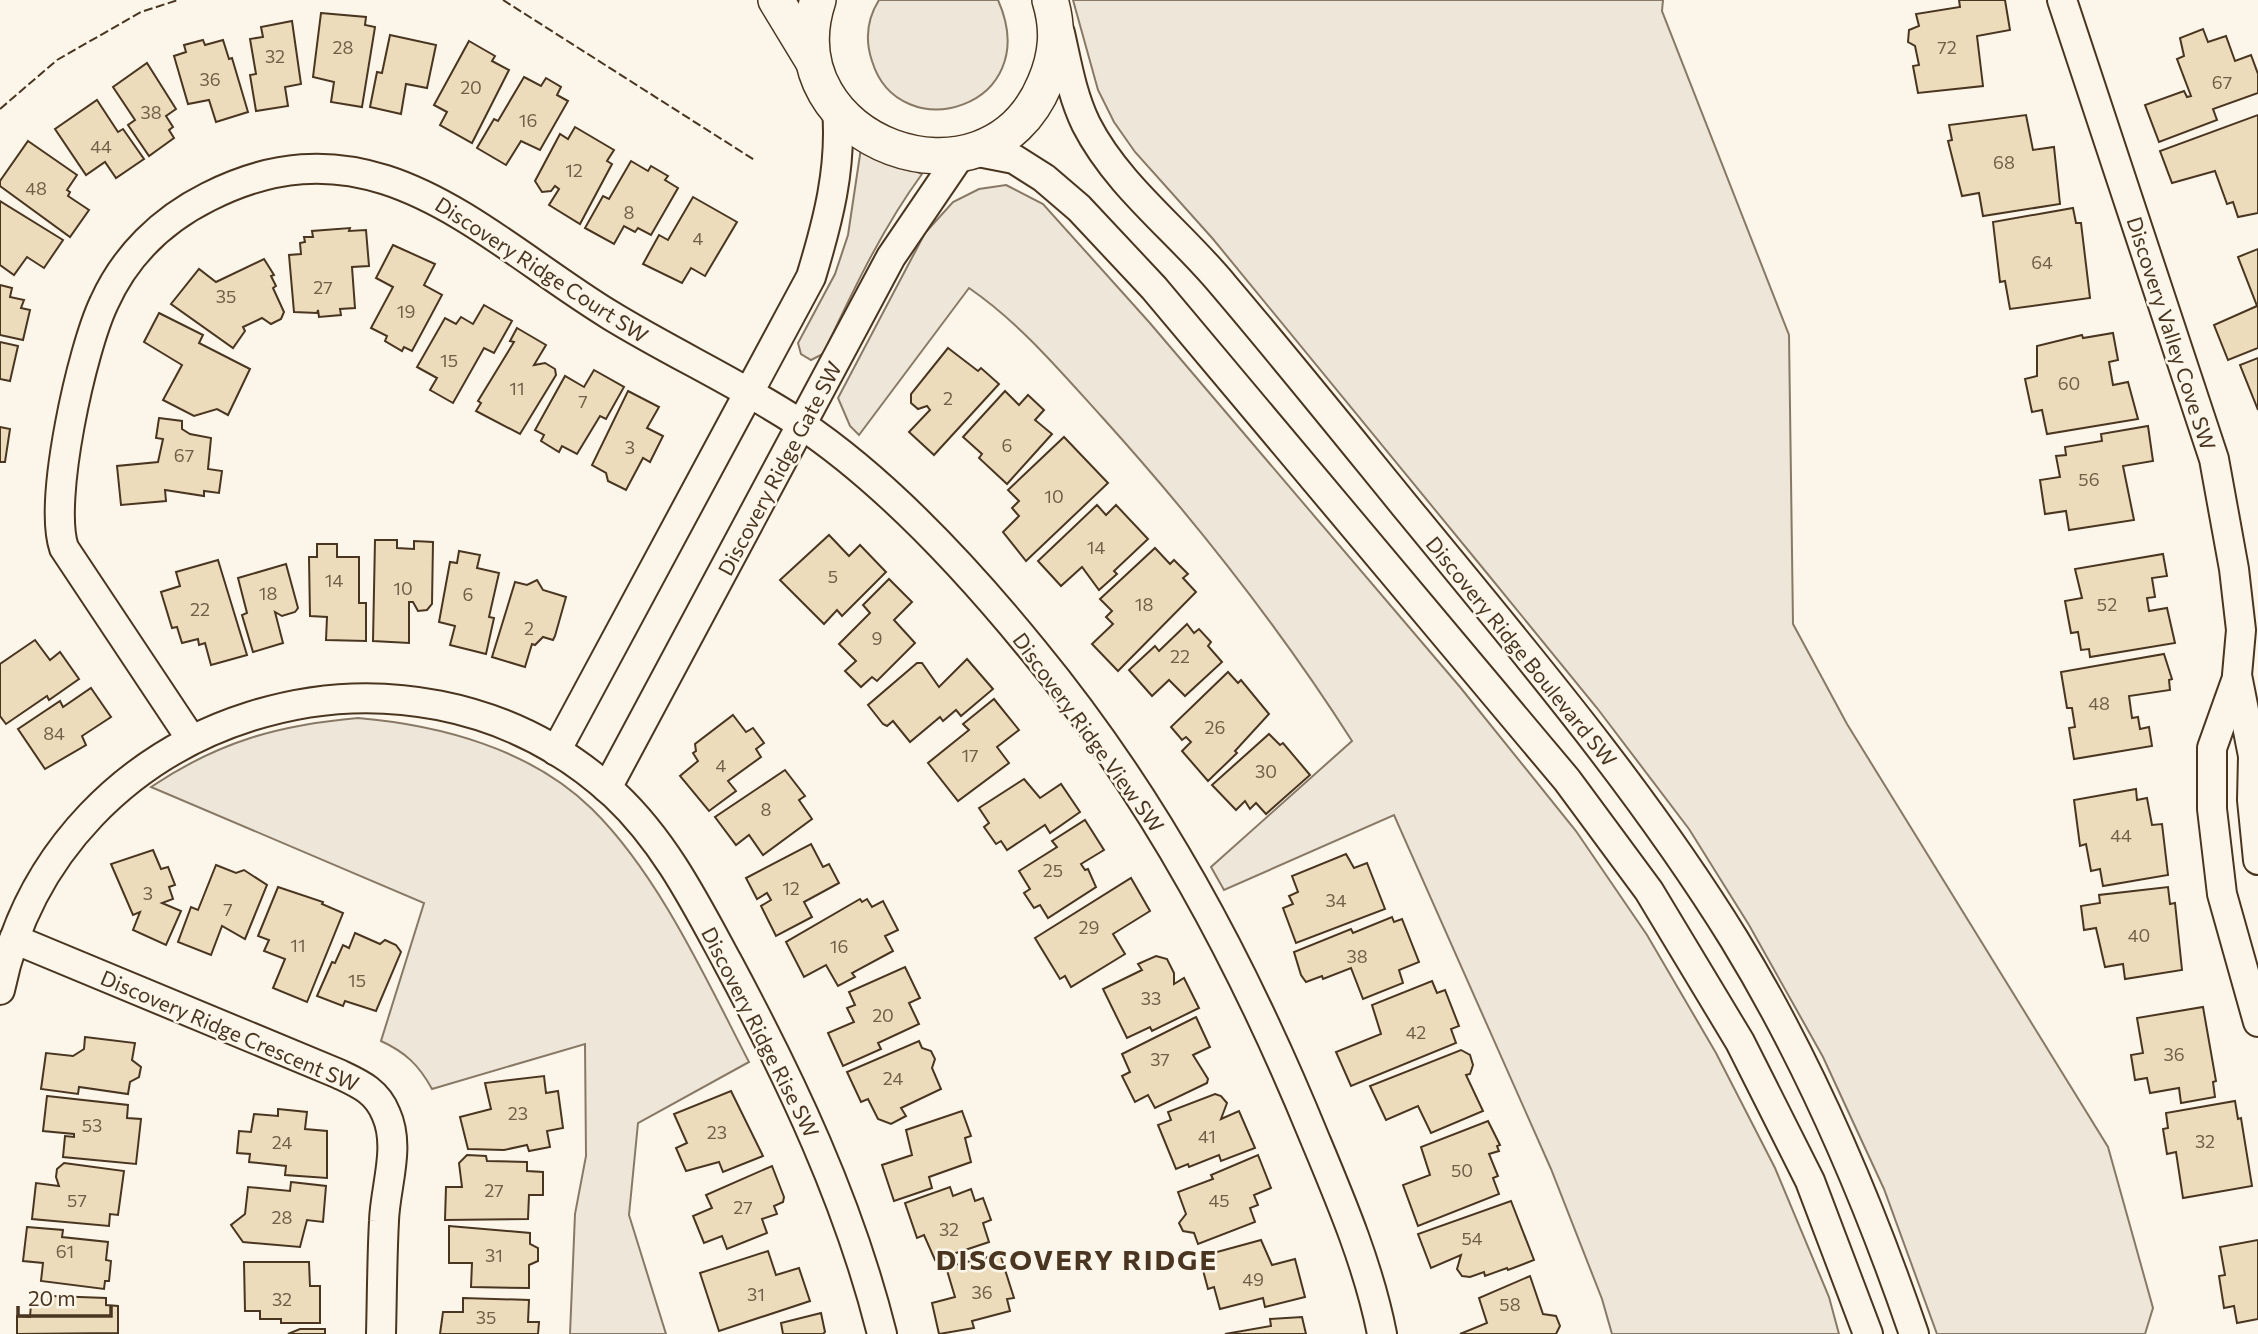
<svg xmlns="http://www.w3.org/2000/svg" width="2258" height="1334" font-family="Commissioner,sans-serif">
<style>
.green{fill:#ede6d9;stroke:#887966;stroke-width:2}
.building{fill:#ecdcbc;stroke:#4a3520;stroke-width:2}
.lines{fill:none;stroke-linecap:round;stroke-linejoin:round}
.minor-casing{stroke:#4a3520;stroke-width:32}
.tertiary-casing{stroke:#4a3520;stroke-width:38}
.minor{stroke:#fbf6e9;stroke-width:28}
.tertiary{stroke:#fbf6e9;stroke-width:35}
.fence{stroke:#4a3520;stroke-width:2;stroke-dasharray:9 3.5;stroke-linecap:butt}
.labels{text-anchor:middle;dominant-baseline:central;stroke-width:5;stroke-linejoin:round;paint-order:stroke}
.number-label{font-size:18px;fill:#725f47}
.street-label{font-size:21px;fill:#4a3520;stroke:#fbf6e9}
.district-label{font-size:28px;font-weight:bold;letter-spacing:2px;fill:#4a3520;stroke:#fbf6e9}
</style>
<rect width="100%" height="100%" fill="#fbf6e9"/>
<g class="green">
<path d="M879,0H998C1046,108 899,150 872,61C865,40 867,19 879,0Z"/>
<polygon points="1073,0 1663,0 1662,11 1789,335 1793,624 1847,724 2108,1147 2153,1308 2145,1334 1937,1334 1884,1189 1823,1057 1749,925 1689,829 1597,708 1486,572 1213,239 1135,152 1114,122 1098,90"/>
<path d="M861,148L922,174C881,230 853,291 823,354L811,360L801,354L798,343L835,274L848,235Z"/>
<path d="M1006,185L1043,204L1149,322L1460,687L1576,831L1647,935L1716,1053L1775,1168L1829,1297L1839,1334H1612L1602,1299L1551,1169L1394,815L1224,890L1211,867L1352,741C1278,625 1194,519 1102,417C1060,371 1020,323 969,288L859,435L850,426L838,398L925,233L953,202L979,189Z"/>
<path d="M358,718C440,725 531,749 592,809C659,875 706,979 749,1062L638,1123L629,1215L666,1334H570L575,1214L586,1156L585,1044L432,1089C419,1065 405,1052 381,1041L424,903L151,787C218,742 278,725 358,718Z"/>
</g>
<g class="building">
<polygon points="1959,0 2005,0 2010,30 1977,36 1983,86 1918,93 1913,66 1919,65 1915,46 1908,42 1909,30 1919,26 1916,14 1960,7"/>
<polygon points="321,13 366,17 365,25 375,27 362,107 331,102 334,82 313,77"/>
<polygon points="292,21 301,84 285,87 288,106 256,111 250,75 256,74 250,39 263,37 261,27"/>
<polygon points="2203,29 2208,42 2226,36 2235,61 2251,55 2258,74 2258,93 2213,109 2217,120 2159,142 2145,105 2184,91 2187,97 2191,96 2177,59 2184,56 2180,38"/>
<polygon points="390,35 436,45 427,88 406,84 401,114 370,107 377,72 382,73"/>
<polygon points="203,40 205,45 223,40 229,59 232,58 248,112 216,122 209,100 188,104 174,56 186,52 184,45"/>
<polygon points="469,41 495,56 492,61 509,70 472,143 440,125 447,112 434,105"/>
<polygon points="147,63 176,109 166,116 173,127 169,130 174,138 149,156 128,125 135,120 113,87"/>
<polygon points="524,77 541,86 546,78 561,87 557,95 568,101 540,150 521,141 506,165 477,148 494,119 498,121"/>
<polygon points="97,100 118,132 123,129 144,159 116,178 105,162 86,175 55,129"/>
<polygon points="2026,115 2033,150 2054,147 2060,204 1983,216 1979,193 1962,196 1948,141 1952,140 1949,125"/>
<polygon points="2258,115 2258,213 2238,217 2233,202 2227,204 2215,171 2172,183 2160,151"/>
<polygon points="575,127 614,150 607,161 612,164 580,224 549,205 559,189 555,186 551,191 542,192 535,181 560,134 568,139"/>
<polygon points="28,141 77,175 67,190 70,192 68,196 89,210 70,237 0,186 0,181"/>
<polygon points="631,161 648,171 651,166 668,176 665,180 678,188 651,235 638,228 635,232 624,226 614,244 585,228 603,196 609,199"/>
<polygon points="693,197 737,222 705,276 691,268 682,283 643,264 659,235 668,240"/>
<polygon points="0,201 63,240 44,268 27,257 14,275 0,265"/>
<polygon points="2073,208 2076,223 2081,223 2090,298 2010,309 2005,281 2000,282 1993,222"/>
<polygon points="350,228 349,231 366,230 369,266 352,267 355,308 340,309 341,315 319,317 318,310 317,313 294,312 289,255 301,254 300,243 305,242 304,237 313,237 312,231"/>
<polygon points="393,245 435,264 424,285 442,295 412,351 404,347 402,351 385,341 387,336 371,328 393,287 376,278"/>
<polygon points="2258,249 2258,348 2228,360 2214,325 2257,306 2238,257"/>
<polygon points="264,259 274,275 271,276 276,286 273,288 284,312 281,319 271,324 262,318 243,327 245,331 233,348 171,304 199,269 216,282"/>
<polygon points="0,285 12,288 10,297 24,300 21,308 30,310 23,340 0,335"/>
<polygon points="484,305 512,321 494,353 484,348 453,403 430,390 437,378 417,367 445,318 456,324 461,317 473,324"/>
<polygon points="159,313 203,335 199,343 250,369 228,415 217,409 194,416 163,400 182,365 144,342"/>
<polygon points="517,328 546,345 534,365 545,363 555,369 556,375 520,434 476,411 481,403 478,401 514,342 510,341"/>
<polygon points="2113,333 2118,360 2109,362 2113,385 2128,382 2138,419 2047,434 2042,410 2032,412 2025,379 2037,376 2037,346 2082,335 2083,338"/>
<polygon points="0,342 18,346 10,381 0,379"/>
<polygon points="948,348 978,371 981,368 999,384 934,455 909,432 930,410 927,406 918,409 911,403 911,394"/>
<polygon points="2258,358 2258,410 2240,365"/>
<polygon points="594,370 624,387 606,419 600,416 577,454 562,446 559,452 541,441 544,435 535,430 565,376 584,387"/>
<polygon points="628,391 659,407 647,428 663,436 650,462 643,458 626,490 608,481 606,473 592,465"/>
<polygon points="1005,391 1019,405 1028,395 1044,410 1035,420 1052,434 1007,484 979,458 982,454 963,437"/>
<polygon points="159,418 182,421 182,429 190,434 211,438 208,469 222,471 219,493 204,491 204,496 165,490 166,501 121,505 117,466 158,462 163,439 156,438"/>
<polygon points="2148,426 2153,461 2123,466 2134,520 2069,530 2066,511 2045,514 2040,480 2060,477 2056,456 2066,455 2065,447 2102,441 2101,434"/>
<polygon points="0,427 10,429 5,462 0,462"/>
<polygon points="1064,437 1108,483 1026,561 1003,532 1019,516 1012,508 1019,501 1008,490"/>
<polygon points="1097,505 1106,515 1116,505 1148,539 1114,571 1117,574 1099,590 1082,567 1061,586 1038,561"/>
<polygon points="829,535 849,556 860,545 886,572 842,616 837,610 824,624 780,580"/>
<polygon points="375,540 397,540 397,548 414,549 414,541 433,542 432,604 427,610 418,611 413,602 409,602 409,643 373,641"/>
<polygon points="317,544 337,544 337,557 359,557 359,603 366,603 366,641 326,640 327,617 310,616 309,557 317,557"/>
<polygon points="1155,548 1170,564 1174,560 1188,574 1183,578 1196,592 1118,671 1092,644 1113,624 1106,617 1112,611 1100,599"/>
<polygon points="459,551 480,555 477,568 499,573 489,617 494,618 486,654 450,645 455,626 439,622 450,562 457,563"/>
<polygon points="2163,554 2167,576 2152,578 2155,597 2147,598 2149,611 2167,608 2175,643 2090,657 2089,649 2081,650 2078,632 2071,633 2065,601 2082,598 2075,569"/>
<polygon points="218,560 247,655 211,665 205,643 199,645 198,639 182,643 177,627 172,628 161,592 180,586 176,572"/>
<polygon points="286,564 298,608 295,612 282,616 275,612 283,643 253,652 242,615 247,613 238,578"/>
<polygon points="889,579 912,602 894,620 915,643 877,681 872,677 861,687 845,671 856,661 839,644 870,613 863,605"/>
<polygon points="537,580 543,590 566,597 555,636 553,640 543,637 535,645 532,644 525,667 492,657 515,582 527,585"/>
<polygon points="1187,624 1194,633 1199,629 1211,642 1208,646 1222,662 1185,696 1169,680 1152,696 1129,670 1155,646 1159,651"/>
<polygon points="35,640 50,660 60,652 79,679 49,700 47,696 6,724 0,716 0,664"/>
<polygon points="2164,654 2172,679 2169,680 2170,690 2129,696 2132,718 2138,717 2140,729 2149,727 2152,746 2074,759 2069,728 2075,727 2072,708 2067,708 2061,672"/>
<polygon points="967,659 993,689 961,716 956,710 943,721 940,717 910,742 893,721 887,726 883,724 868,705 917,663 922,663 939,687"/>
<polygon points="1228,672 1238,683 1241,680 1269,714 1235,751 1237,753 1208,781 1182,751 1191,742 1186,737 1182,740 1171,727"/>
<polygon points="91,688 111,717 82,736 86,745 45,769 18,729 60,701 63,707"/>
<polygon points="994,699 1019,730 997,747 1009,763 958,801 928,763 969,730 963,724"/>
<polygon points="733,715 746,732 753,728 764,743 756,749 761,757 728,781 736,791 709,811 680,776 698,761 693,753 696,751 695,744"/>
<polygon points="1269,734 1280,745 1283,743 1310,775 1266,814 1256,803 1250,809 1245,801 1236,810 1212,785"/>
<polygon points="785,770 805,796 799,800 812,819 763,855 749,835 736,845 715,817"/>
<polygon points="1024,779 1040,798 1061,784 1080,812 1050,833 1045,825 1007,850 1001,841 996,844 984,827 989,823 979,808"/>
<polygon points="2136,789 2137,800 2147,798 2152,825 2162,824 2168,875 2103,886 2100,869 2091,871 2086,844 2080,846 2074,800"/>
<polygon points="1085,820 1104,850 1081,864 1085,870 1088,869 1096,887 1048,918 1040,905 1034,908 1024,893 1030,889 1019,871 1057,847 1052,841"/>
<polygon points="811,844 823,867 829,864 839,883 804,902 812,917 776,936 761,906 771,900 767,893 757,899 746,878"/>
<polygon points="153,850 161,869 168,867 175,885 169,887 173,899 162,903 181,911 166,945 133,930 140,912 133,915 111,864"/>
<polygon points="1346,854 1354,868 1367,863 1385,909 1296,943 1283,908 1293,904 1289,896 1298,892 1292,876"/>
<polygon points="216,865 236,873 244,870 267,885 245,939 222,926 211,955 178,942 191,907 198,910"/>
<polygon points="1131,878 1150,911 1113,934 1125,954 1071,987 1065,976 1060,979 1035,938"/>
<polygon points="278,887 323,902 322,904 343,913 307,1002 273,988 285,959 264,951 269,940 258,936"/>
<polygon points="2168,887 2170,904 2175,903 2182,970 2125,979 2123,964 2105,967 2096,928 2084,930 2081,906 2100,903 2099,895"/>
<polygon points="860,899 862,902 867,899 872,907 883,901 898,930 885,936 893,951 852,973 855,977 838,986 826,965 804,977 786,942"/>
<polygon points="1392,917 1394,922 1402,919 1419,962 1399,970 1403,983 1363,999 1351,968 1323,979 1322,976 1306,982 1301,975 1294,952 1351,929 1353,933"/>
<polygon points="355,933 380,944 385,940 396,945 401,952 376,1011 345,1001 343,1006 317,996 332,962 335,963 343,945 349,948"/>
<polygon points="1156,956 1167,959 1174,973 1174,984 1184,978 1199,1008 1152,1031 1150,1027 1127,1038 1103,989 1142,970 1138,964"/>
<polygon points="905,967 920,998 909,1003 919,1024 878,1043 881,1049 843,1066 828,1033 854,1022 847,1008 855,1005 849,992"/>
<polygon points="1432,981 1437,993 1445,990 1459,1026 1451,1029 1456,1043 1351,1086 1336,1052 1381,1034 1372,1005"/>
<polygon points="2203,1007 2216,1081 2213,1082 2215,1097 2181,1103 2179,1088 2150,1093 2147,1078 2135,1080 2131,1055 2143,1053 2137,1018"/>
<polygon points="1196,1017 1210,1047 1193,1055 1208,1079 1207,1083 1155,1108 1148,1095 1135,1102 1122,1076 1130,1072 1122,1054"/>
<polygon points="85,1037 135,1043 132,1060 141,1067 139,1077 130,1082 128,1094 79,1087 78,1094 41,1089 46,1053 73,1056 84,1049"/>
<polygon points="919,1041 922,1048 931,1051 935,1059 932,1068 941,1089 901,1108 906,1116 891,1124 878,1119 868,1099 861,1102 847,1072"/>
<polygon points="1461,1050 1470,1055 1473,1065 1470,1074 1466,1075 1483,1111 1431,1133 1418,1106 1386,1120 1370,1086"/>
<polygon points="544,1076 546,1093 558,1091 563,1128 547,1131 550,1147 529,1151 527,1145 504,1150 468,1149 460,1117 491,1109 485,1083"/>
<polygon points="731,1091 763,1156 723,1172 719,1162 686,1171 676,1148 687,1143 674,1114"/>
<polygon points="1215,1094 1221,1096 1227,1103 1221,1119 1239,1111 1255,1148 1221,1161 1219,1155 1189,1167 1188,1164 1176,1169 1158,1125 1171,1120 1168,1112"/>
<polygon points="47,1096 128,1105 127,1118 141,1119 136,1164 63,1157 65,1136 74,1137 74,1134 43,1131"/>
<polygon points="2235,1101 2238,1119 2241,1118 2252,1186 2183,1198 2176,1152 2167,1154 2163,1129 2168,1128 2166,1113"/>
<polygon points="278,1109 307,1112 305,1129 327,1131 327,1178 285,1175 286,1166 249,1162 250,1154 237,1153 239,1131 251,1132 254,1114 278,1116"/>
<polygon points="962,1111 971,1136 965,1138 971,1162 929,1177 932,1188 894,1201 882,1165 912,1155 906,1130"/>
<polygon points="1488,1121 1500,1145 1497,1146 1499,1151 1489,1154 1498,1176 1493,1178 1499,1194 1418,1226 1403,1185 1430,1175 1421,1147"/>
<polygon points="467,1155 486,1156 487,1161 527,1162 527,1171 543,1172 543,1195 529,1195 528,1219 445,1220 446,1187 462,1187 459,1163"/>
<polygon points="1258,1155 1271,1188 1254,1195 1258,1205 1250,1208 1255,1222 1198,1244 1194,1233 1183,1231 1179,1223 1186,1214 1178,1192 1213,1179 1211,1175"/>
<polygon points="64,1163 124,1171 118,1215 110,1214 109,1226 32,1219 36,1183 59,1186 56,1177 57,1169"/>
<polygon points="772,1166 784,1197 783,1202 774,1206 777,1214 762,1219 767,1233 727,1249 722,1236 704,1243 693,1216 712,1208 706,1195"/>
<polygon points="291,1182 326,1186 323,1222 307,1220 300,1247 243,1242 231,1225 245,1214 248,1187 290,1191"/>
<polygon points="950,1187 953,1196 971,1189 975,1201 983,1198 991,1220 983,1223 989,1242 935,1260 924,1235 917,1238 905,1203"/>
<polygon points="1511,1201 1534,1260 1508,1270 1507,1268 1485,1276 1484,1272 1470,1277 1462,1276 1457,1269 1461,1255 1431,1268 1418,1234"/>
<polygon points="449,1226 530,1233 530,1244 538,1248 538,1261 529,1265 529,1288 471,1287 472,1263 449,1263"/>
<polygon points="27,1227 63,1230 62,1237 108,1242 106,1260 111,1261 109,1281 105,1281 104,1289 41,1281 43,1263 23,1261"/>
<polygon points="1261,1240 1272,1265 1295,1259 1305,1297 1265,1307 1263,1298 1220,1309 1214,1287 1208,1289 1204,1274 1203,1269 1209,1267 1206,1255"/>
<polygon points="2258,1240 2258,1319 2237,1323 2234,1306 2224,1308 2219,1276 2225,1275 2220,1247"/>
<polygon points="768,1251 776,1275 799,1268 810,1301 719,1331 700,1273"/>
<polygon points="1000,1254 1014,1298 1007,1299 1010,1311 972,1321 974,1328 939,1334 932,1303 955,1297 946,1267"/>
<polygon points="244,1262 309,1262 310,1286 320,1286 320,1323 281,1323 281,1319 260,1319 260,1311 245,1311"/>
<polygon points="1530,1276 1543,1314 1556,1316 1560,1326 1556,1334 1460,1334 1487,1323 1479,1298"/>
<polygon points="52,1296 106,1298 106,1305 118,1306 118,1333 17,1334 17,1316 30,1317 31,1304 48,1304 49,1297"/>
<polygon points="463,1298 529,1300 528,1322 539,1322 538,1334 440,1334 443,1312 463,1312"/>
<polygon points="821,1313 825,1332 823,1334 783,1334 781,1323"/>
<polygon points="1302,1317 1306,1334 1225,1334 1271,1326 1270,1319"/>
<polygon points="300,1329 325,1329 325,1334 288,1334"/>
</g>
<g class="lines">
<g class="minor-casing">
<g id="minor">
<polyline points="2062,0 2214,459 2234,569 2241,630 2237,675 2253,756 2252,800 2258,860"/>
<path d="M1060,33C1067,64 1072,95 1086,124C1118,187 1180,232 1224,286C1287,360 1348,436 1410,512C1523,650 1640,787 1734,939C1810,1063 1867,1197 1914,1334"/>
<polyline points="973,151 1014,159 1044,178 1079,208 1154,288 1567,780 1649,891 1740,1042 1810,1181 1868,1334"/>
<polyline points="2237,678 2212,748 2212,809 2222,894 2258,1022"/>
<path d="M191,739L64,548C48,501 82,349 104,303C125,256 162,220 208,197C373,113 480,235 610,315C672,353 738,383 799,423C886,481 967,569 1033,650C1155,798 1243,963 1315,1139C1341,1201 1369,1267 1382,1334"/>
<path d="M556,751L811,277C828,221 842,168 837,109"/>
<polyline points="607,788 891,257 961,154"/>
<path d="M14,939L339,1074C360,1084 377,1091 386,1114C401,1147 385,1187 384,1221C382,1258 382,1296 381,1334"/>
<path d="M0,990C57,712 407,603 615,795C665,842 695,902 727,961C791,1080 849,1202 882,1334"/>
</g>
</g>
<g class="tertiary-casing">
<g id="tertiary">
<polyline points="776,0 813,61"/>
<path d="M818,0C771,142 987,223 1045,83C1057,55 1059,29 1050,0"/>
</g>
</g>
<use href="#minor" class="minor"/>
<use href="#tertiary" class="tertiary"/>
<g class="fence">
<polyline points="503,0 756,161"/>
<polyline points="0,109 57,60 141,12 178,0"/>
</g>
</g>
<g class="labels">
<g class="number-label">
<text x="343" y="47">28</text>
<text x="1947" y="47">72</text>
<text x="275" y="56">32</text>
<text x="210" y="79">36</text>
<text x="2222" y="82">67</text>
<text x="471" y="87">20</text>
<text x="151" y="112">38</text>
<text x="528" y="120">16</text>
<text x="101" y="146">44</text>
<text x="2004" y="162">68</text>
<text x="574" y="170">12</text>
<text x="36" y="188">48</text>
<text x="629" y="212">8</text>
<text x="698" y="238">4</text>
<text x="2042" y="262">64</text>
<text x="323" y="287">27</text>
<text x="226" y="296">35</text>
<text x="406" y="311">19</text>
<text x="449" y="360">15</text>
<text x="2069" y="383">60</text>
<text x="517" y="388">11</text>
<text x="948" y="398">2</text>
<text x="583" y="401">7</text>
<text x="1007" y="445">6</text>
<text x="630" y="447">3</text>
<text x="184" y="455">67</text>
<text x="2089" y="479">56</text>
<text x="1054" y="496">10</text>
<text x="1096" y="547">14</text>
<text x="833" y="576">5</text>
<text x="334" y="580">14</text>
<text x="403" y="588">10</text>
<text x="268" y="593">18</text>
<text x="468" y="594">6</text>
<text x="1144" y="604">18</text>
<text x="2107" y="604">52</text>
<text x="200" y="609">22</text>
<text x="529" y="628">2</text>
<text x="877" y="638">9</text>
<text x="1180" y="656">22</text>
<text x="2099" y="703">48</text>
<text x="1215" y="727">26</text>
<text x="54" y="733">84</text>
<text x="970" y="755">17</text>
<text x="721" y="765">4</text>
<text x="1266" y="771">30</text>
<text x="766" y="809">8</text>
<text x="2121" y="835">44</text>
<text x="1053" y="870">25</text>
<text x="791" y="888">12</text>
<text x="148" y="893">3</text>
<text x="1336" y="900">34</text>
<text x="228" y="909">7</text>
<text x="1089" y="927">29</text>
<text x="2139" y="935">40</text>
<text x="298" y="945">11</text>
<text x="839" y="946">16</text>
<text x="1357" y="956">38</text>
<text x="357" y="980">15</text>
<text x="1151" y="998">33</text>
<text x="883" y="1015">20</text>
<text x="1416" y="1032">42</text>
<text x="2174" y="1054">36</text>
<text x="1160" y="1059">37</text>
<text x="893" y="1078">24</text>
<text x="518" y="1113">23</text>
<text x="92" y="1125">53</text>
<text x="717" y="1132">23</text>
<text x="1207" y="1136">41</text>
<text x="2205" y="1141">32</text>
<text x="282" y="1142">24</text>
<text x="1462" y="1170">50</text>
<text x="494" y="1190">27</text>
<text x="77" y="1200">57</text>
<text x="1219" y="1200">45</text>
<text x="743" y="1207">27</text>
<text x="282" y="1217">28</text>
<text x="949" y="1229">32</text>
<text x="1472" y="1238">54</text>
<text x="65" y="1251">61</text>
<text x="494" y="1255">31</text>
<text x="1253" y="1279">49</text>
<text x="982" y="1292">36</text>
<text x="756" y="1294">31</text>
<text x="282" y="1299">32</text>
<text x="1510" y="1304">58</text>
<text x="486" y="1317">35</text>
</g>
<g class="street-label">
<text transform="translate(542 269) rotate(33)">Discovery Ridge Court SW</text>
<text transform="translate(2172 333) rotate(72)">Discovery Valley Cove SW</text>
<text transform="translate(779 468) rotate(-62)">Discovery Ridge Gate SW</text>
<text transform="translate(1522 651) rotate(51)">Discovery Ridge Boulevard SW</text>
<text transform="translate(1089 732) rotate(54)">Discovery Ridge View SW</text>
<text transform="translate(230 1030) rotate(23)">Discovery Ridge Crescent SW</text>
<text transform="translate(761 1032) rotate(63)">Discovery Ridge Rise SW</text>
</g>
<g class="district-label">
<text x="1077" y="1259">DISCOVERY RIDGE</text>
</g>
</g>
<path d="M18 1306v10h93v-10" fill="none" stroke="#4a3520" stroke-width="3.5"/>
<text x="28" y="1306" font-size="21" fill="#4a3520" stroke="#fbf6e9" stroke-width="5" paint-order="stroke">20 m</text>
</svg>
